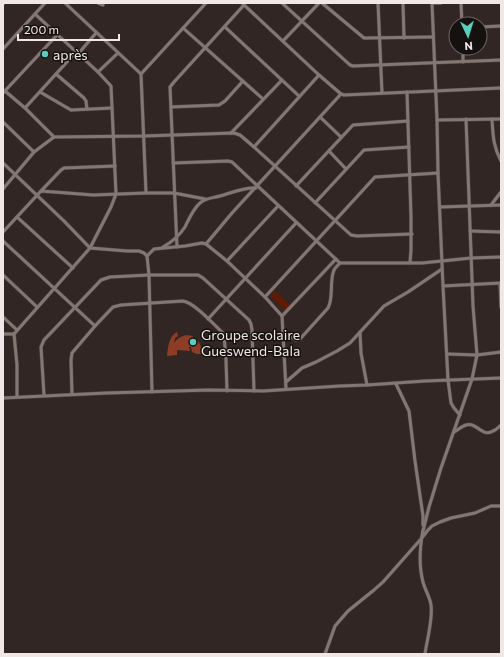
<svg xmlns="http://www.w3.org/2000/svg" width="504" height="657" font-family="Commissioner,sans-serif">
<style>
.green{fill:#611b04}
.forest{fill:#8d3d26}
.lines{fill:none;stroke-linecap:round;stroke-linejoin:round}
.minor-casing{stroke:#4c4341;stroke-width:4}
.minor{stroke:#837673;stroke-width:3}
.poi-dot{fill:#59cebe;stroke:#15110f;stroke-width:1.5}
.labels{text-anchor:middle;dominant-baseline:central;stroke-width:3;stroke-linejoin:round;paint-order:stroke}
.poi-label{font-size:14px;fill:#efe8e6;stroke:#15110f;text-anchor:start}
</style>
<rect width="100%" height="100%" fill="#312623"/>
<polygon class="green" points="275,291 290,305 285,310 270,296"/>
<path class="forest" d="M177,332L178,336L175,338L174,343C185,328 202,336 202,354H197L192,352L191,347H189L190,351L177,350V355L167,356C168,347 169,336 177,332Z"/>
<g class="lines">
<g class="minor-casing">
<g id="minor">
<polyline points="65,3 141,74"/>
<polyline points="98,3 103,5"/>
<polyline points="242,3 319,75 341,94 344,95 501,88"/>
<polyline points="282,3 350,65 353,66 501,60"/>
<polyline points="322,3 364,38 366,38 433,37"/>
<polyline points="378,3 382,93"/>
<polyline points="403,3 404,38"/>
<polyline points="432,3 437,120 438,173 443,286 448,380 451,403 454,408 460,415"/>
<polyline points="432,3 441,3"/>
<polyline points="461,3 462,24"/>
<polyline points="3,4 4,3"/>
<polyline points="225,27 299,96"/>
<polyline points="480,27 501,26"/>
<polyline points="183,28 263,99"/>
<polyline points="283,41 319,3"/>
<polyline points="463,48 463,62"/>
<polyline points="3,49 45,3"/>
<polyline points="78,54 96,33"/>
<polyline points="98,72 118,53"/>
<polyline points="56,74 84,98 86,101 87,109"/>
<polyline points="5,91 25,108 54,137"/>
<polyline points="40,92 71,110 112,108"/>
<polyline points="407,92 411,217 411,250 410,263"/>
<polyline points="3,93 57,35"/>
<polyline points="171,107 219,105 225,101 243,81"/>
<polyline points="25,108 76,52"/>
<polyline points="320,117 341,137"/>
<path d="M492,119C493,135 493,146 501,161"/>
<polyline points="437,120 501,119"/>
<polyline points="3,122 34,152"/>
<polyline points="231,133 282,80"/>
<polyline points="254,147 319,75"/>
<polyline points="329,151 346,169"/>
<polyline points="3,163 64,221 90,248 127,251 139,251 144,253 147,256 149,275 152,392"/>
<polyline points="173,163 228,161 232,162 340,263"/>
<polyline points="296,186 353,125 408,121"/>
<polyline points="3,189 34,152 54,137 144,136 234,133 240,135 254,147 351,235 357,236 412,234"/>
<polyline points="41,191 61,170 64,168 115,166"/>
<polyline points="146,193 141,74 206,3"/>
<polyline points="315,203 364,150 409,147"/>
<polyline points="491,205 501,192"/>
<polyline points="440,207 501,205"/>
<polyline points="17,217 73,268"/>
<polyline points="470,231 501,232"/>
<polyline points="3,232 41,191 93,195 146,193 174,193 205,199"/>
<polyline points="3,241 95,326"/>
<polyline points="206,244 232,213 341,94"/>
<path d="M163,247C172,242 179,236 185,227C189,219 193,209 200,203C205,198 213,198 220,196C232,193 243,187 256,188"/>
<polyline points="177,247 170,87 174,82 244,5"/>
<polyline points="147,256 154,249 185,246 202,243 206,244 227,261 265,297 282,316 286,389"/>
<polyline points="227,261 278,206"/>
<polyline points="3,275 37,307"/>
<polyline points="500,283 501,307"/>
<polyline points="443,286 501,283"/>
<polyline points="265,297 375,177 438,173"/>
<polyline points="282,316 336,259"/>
<polyline points="3,317 17,330"/>
<polyline points="208,319 296,223"/>
<polyline points="360,332 361,353 367,385"/>
<path d="M284,333L296,340L300,339L328,308C334,297 329,282 334,270C335,268 338,265 340,263H422L471,258L501,257"/>
<polyline points="3,334 14,334 90,248 111,207 116,194 111,86 98,72 35,14"/>
<polyline points="14,334 17,365 17,397"/>
<polyline points="447,354 477,355 501,352"/>
<polyline points="286,382 302,368 316,362 337,351 350,343 384,306 408,292 442,269"/>
<polyline points="396,384 409,411 415,461 423,516 423,525"/>
<path d="M72,394L71,360L72,353L95,326L113,307L121,305L183,301C195,303 213,324 222,332L224,335L226,360L227,391"/>
<polyline points="44,395 41,347 44,340 101,280 110,277 149,275 198,275 203,278 249,320 251,324 252,330 254,391"/>
<polyline points="3,398 107,393 209,390 263,391 340,386 367,385 425,381 501,378"/>
<path d="M454,432C458,430 462,426 466,425C476,421 482,438 493,431C496,430 499,427 501,425"/>
<path d="M423,530C420,546 419,567 423,582C425,590 430,597 431,605C433,620 427,639 425,654"/>
<polyline points="423,531 429,507 441,468 472,379 477,355 473,306 466,119"/>
<polyline points="325,654 335,626 348,611 374,590 383,582 421,539 428,530 432,526 440,522 451,518 475,513 491,506 501,506"/>
</g>
</g>
<use href="#minor" class="minor"/>
</g>
<g class="poi-dot">
<circle cx="45" cy="54" r="4"/>
<circle cx="193" cy="342" r="4"/>
</g>
<g class="labels">
<g class="poi-label">
<text x="53" y="54">après</text>
<text x="201" y="334">Groupe scolaire<tspan x="201" dy="16">Gueswend-Bala</tspan></text>
</g>
</g>
<rect width="504" height="657" fill="none" stroke="#efe8e6" stroke-width="8"/>
<g transform="translate(468 36) rotate(176)"><circle r="19" fill="#15110f" stroke="#6c6765"/>
<path d="M0-3L7 15L0 10L-7 15Z" fill="#59cebe"/>
<text y="-6" font-size="11" font-weight="bold" text-anchor="middle" fill="#efe8e6">N</text>
</g>
<path d="M18 34v6h101v-6" fill="none" stroke="#efe8e6" stroke-width="2"/>
<text x="24" y="34" font-size="12" fill="#efe8e6" stroke="#15110f" stroke-width="3" paint-order="stroke">200 m</text>
</svg>
